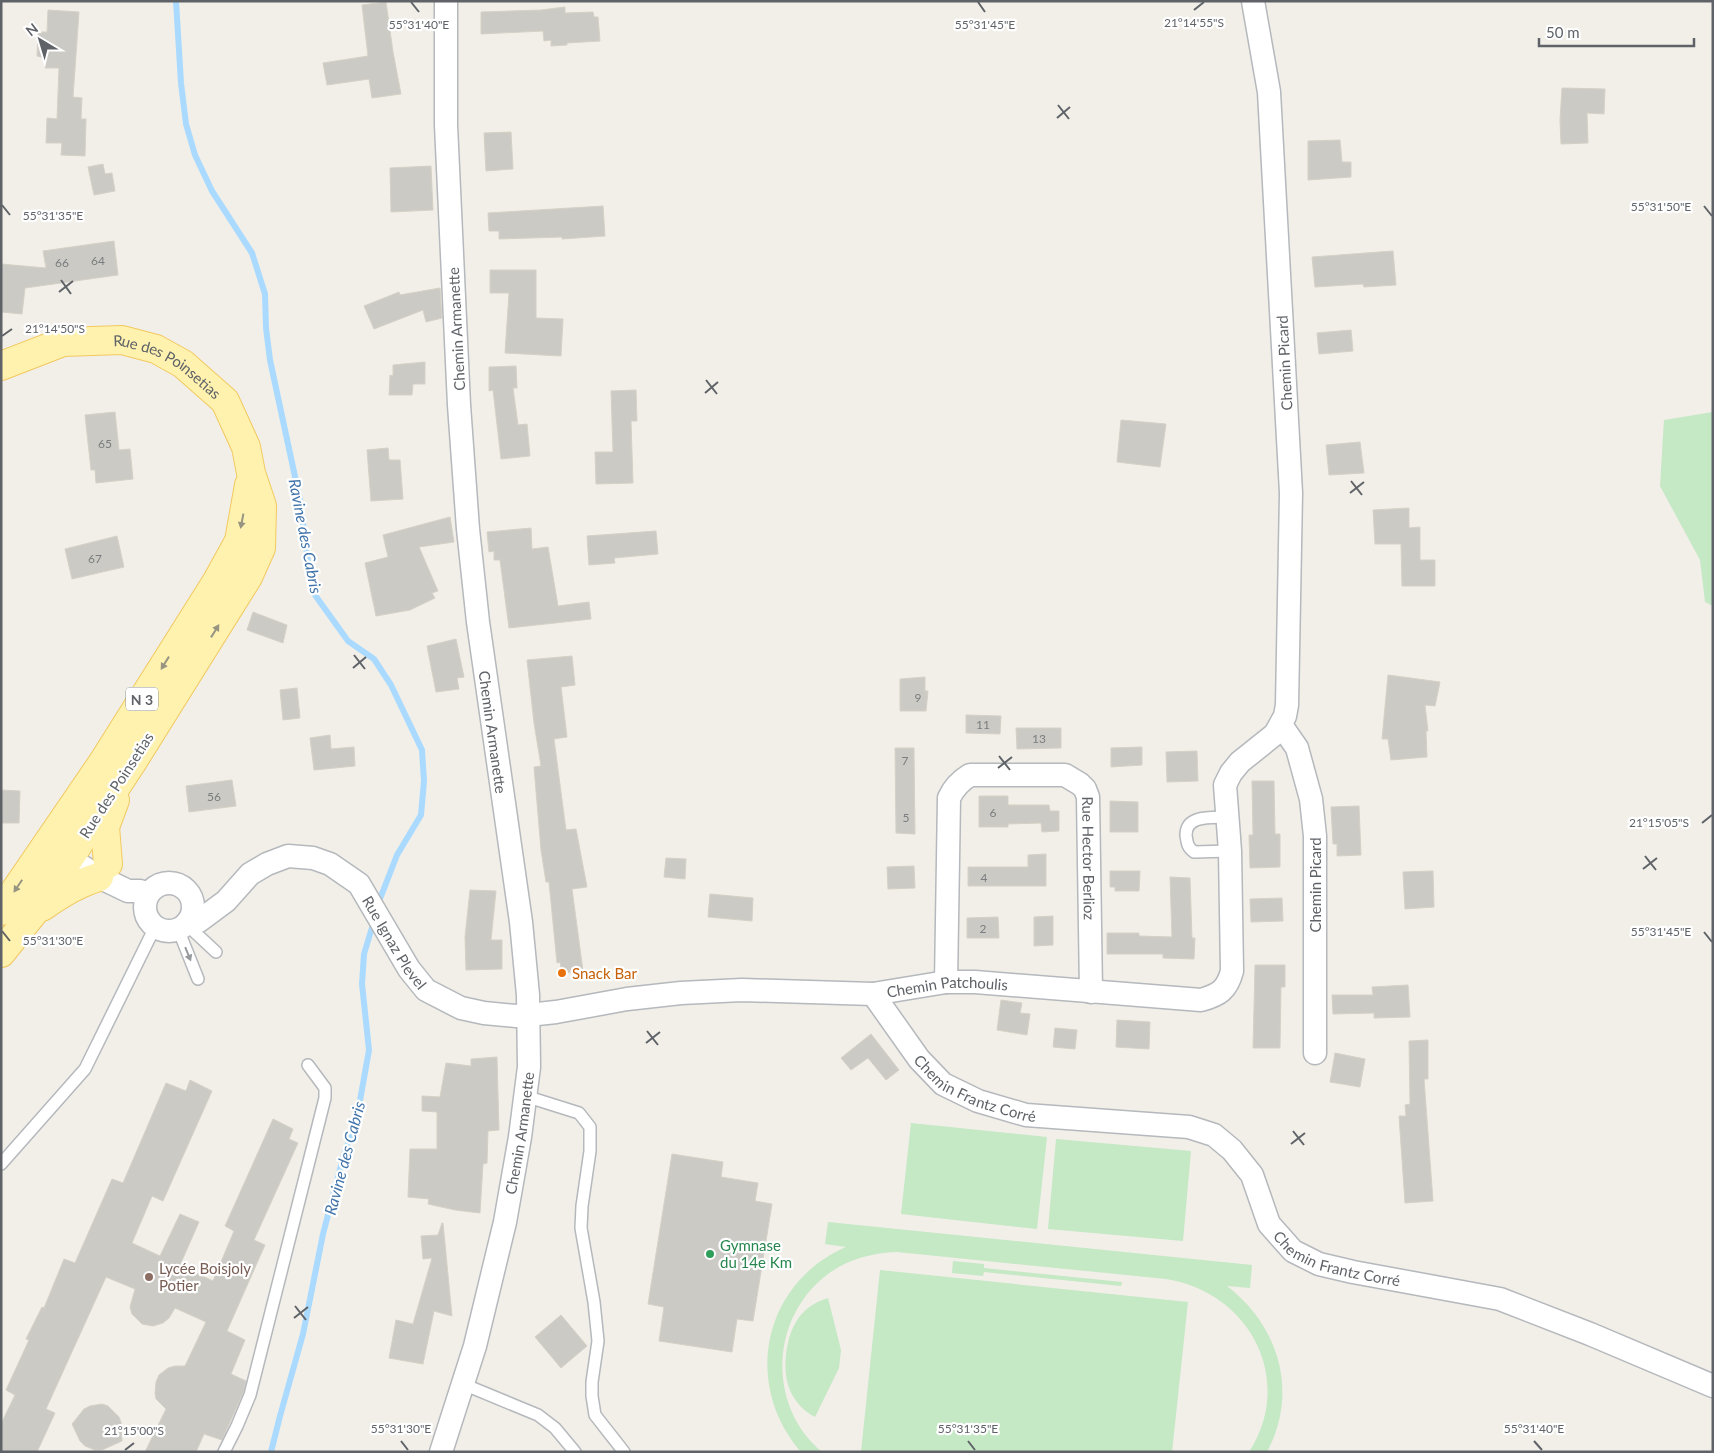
<svg xmlns="http://www.w3.org/2000/svg" width="1714" height="1453" font-family="Lato,sans-serif">
<style>
.green{fill:#c5e8c5}
.lines{fill:none;stroke-linecap:round;stroke-linejoin:round}
.stream{stroke:#aadaff;stroke-width:6}
.building{fill:#cccac5;stroke:#d6d1c6}
.lane-casing{stroke:#b5b8bc;stroke-width:14}
.street-casing{stroke:#b5b8bc;stroke-width:25}
.primary-casing{stroke:#f2c960;stroke-width:30}
.lane{stroke:#fff;stroke-width:11}
.street{stroke:#fff;stroke-width:22}
.primary{stroke:#fff2af;stroke-width:28}
.oneway{fill:#979581}
.oneway2{fill:#979a9d}
.ticks{fill:none;stroke:#5f6368;stroke-width:2}
.food-dot{fill:#e8710a;stroke:#fff;stroke-width:2}
.leisure-dot{fill:#2e9e5b;stroke:#fff;stroke-width:2}
.education-dot{fill:#8d6e63;stroke:#fff;stroke-width:2}
.labels{text-anchor:middle;dominant-baseline:central;stroke-width:4.5;stroke-linejoin:round;paint-order:stroke}
.number-label{font-size:12px;fill:#7a7d7f}
.shield{fill:#fff;stroke:#8f9295;stroke-width:1}
.shield-label{font-size:14px;font-weight:bold;fill:#5f6368}
.street-label{font-size:15px;fill:#5f6368;stroke:#fff}
.food-label{font-size:15px;fill:#c56008;stroke:#fff;text-anchor:start}
.leisure-label{font-size:15px;fill:#27864d;stroke:#fff;text-anchor:start}
.education-label{font-size:15px;fill:#785e54;stroke:#fff;text-anchor:start}
.water-label{font-size:16px;font-style:italic;fill:#4174aa;stroke:#fff}
.ticks-label{font-size:12px;text-anchor:middle;fill:#5f6368;stroke:#fff;stroke-width:4.5;stroke-linejoin:round;paint-order:stroke}
</style>
<rect width="100%" height="100%" fill="#f1efe8"/>
<g class="green">
<polygon points="1713,412 1713,606 1705,602 1700,560 1660,486 1664,420"/>
<polygon points="911,1123 1047,1137 1037,1229 901,1214"/>
<polygon points="1056,1139 1191,1151 1183,1241 1048,1229"/>
<path d="M828,1222L1252,1265L1250,1288L1227,1286C1279,1326 1299,1392 1267,1452H1249C1296,1379 1249,1292 1166,1279L897,1252C870,1253 844,1260 823,1278C770,1322 768,1407 822,1452H801C742,1384 763,1283 846,1247L825,1244Z"/>
<polygon points="953,1261 984,1264 984,1268 1122,1282 1121,1286 984,1272 983,1276 952,1273"/>
<polygon points="880,1270 1188,1302 1172,1452 861,1452"/>
<path d="M828,1298L841,1350L839,1368L815,1417C791,1404 783,1381 786,1355C789,1328 800,1306 828,1298Z"/>
</g>
<g class="lines">
<g class="stream">
<polyline points="176,1 181,83 186,124 195,155 212,191 252,253 265,294 266,328 270,360 300,500 309,570 315,595 348,641 374,659 391,685 422,750 424,781 421,815 397,855 378,904"/>
<polyline points="271,1452 280,1416 303,1334 323,1234 344,1154 356,1123 369,1050 362,984 364,954 374,921"/>
</g>
</g>
<g class="building">
<polygon points="386,2 393,52 401,94 372,98 369,79 327,85 323,63 368,56 362,5"/>
<polygon points="565,7 565,13 593,12 594,17 598,17 600,41 567,43 567,45 551,46 551,40 544,41 543,31 481,34 481,12 541,10"/>
<polygon points="48,10 79,12 73,97 82,98 81,119 86,119 85,156 61,155 62,143 46,143 47,118 57,119 59,68 45,68 45,58 37,56 38,32 47,32"/>
<polygon points="1562,88 1605,89 1604,114 1587,113 1588,143 1561,144 1560,120"/>
<polygon points="511,132 513,169 486,171 484,133"/>
<polygon points="1340,140 1342,162 1351,162 1351,177 1308,180 1308,141"/>
<polygon points="103,164 105,174 112,173 115,191 94,195 88,167"/>
<polygon points="431,166 433,210 391,212 390,168"/>
<polygon points="603,206 605,236 562,239 562,237 499,239 499,231 489,231 488,213"/>
<polygon points="114,241 118,275 25,288 22,314 1,312 1,264 46,268 43,251"/>
<polygon points="1393,251 1396,285 1364,287 1363,284 1315,287 1312,257"/>
<polygon points="490,270 536,270 536,318 563,319 561,356 505,353 509,293 490,293"/>
<polygon points="440,288 442,318 426,322 423,310 374,329 364,306 399,292 400,295"/>
<polygon points="1351,330 1353,351 1319,354 1317,333"/>
<polygon points="425,362 425,384 413,384 412,395 389,395 390,375 393,376 393,365"/>
<polygon points="516,366 517,388 513,388 518,425 527,424 530,456 501,459 493,390 489,391 489,367"/>
<polygon points="636,390 637,421 631,421 633,483 596,484 595,452 613,452 611,391"/>
<polygon points="115,412 119,450 130,449 133,479 96,483 95,470 91,470 85,415"/>
<polygon points="1121,420 1166,424 1160,467 1117,462"/>
<polygon points="1360,442 1364,473 1329,475 1326,445"/>
<polygon points="388,448 389,460 400,460 403,499 371,501 367,450"/>
<polygon points="1409,508 1409,528 1420,527 1420,560 1435,560 1435,586 1402,586 1401,544 1375,544 1373,510"/>
<polygon points="450,517 454,542 419,547 438,591 432,593 435,598 410,610 376,616 365,563 388,557 383,535"/>
<polygon points="531,528 532,549 548,547 558,606 589,602 591,619 509,628 500,560 494,560 494,551 489,552 487,532"/>
<polygon points="656,531 658,554 614,558 615,563 589,565 587,536"/>
<polygon points="117,536 124,567 72,579 65,549"/>
<polygon points="253,612 287,625 283,643 247,630"/>
<polygon points="456,639 464,677 457,678 459,689 436,692 427,646"/>
<polygon points="572,656 575,685 561,687 567,737 554,739 566,830 576,829 587,887 572,889 583,971 562,973 560,962 557,963 549,882 546,882 541,850 534,767 541,766 534,723 527,660"/>
<polygon points="1388,675 1440,682 1435,706 1425,705 1428,731 1426,731 1427,757 1391,760 1388,739 1382,739"/>
<polygon points="925,677 925,691 928,691 926,711 900,711 900,679"/>
<polygon points="297,688 300,718 283,720 280,690"/>
<polygon points="966,715 1001,716 1000,734 966,733"/>
<polygon points="1016,728 1061,728 1061,748 1017,749"/>
<polygon points="330,735 331,749 354,747 355,766 314,770 310,738"/>
<polygon points="1142,747 1142,765 1111,767 1111,748"/>
<polygon points="895,748 914,748 915,834 896,833"/>
<polygon points="1197,751 1198,781 1167,782 1166,752"/>
<polygon points="232,780 236,806 189,812 186,786"/>
<polygon points="1252,781 1274,781 1275,834 1280,834 1280,867 1250,868 1249,835 1253,835"/>
<polygon points="1,790 20,791 19,823 1,823"/>
<polygon points="979,796 1008,796 1008,805 1049,805 1050,811 1059,811 1059,831 1042,832 1041,823 1008,824 1008,827 979,827"/>
<polygon points="1110,801 1138,802 1138,832 1110,832"/>
<polygon points="1359,806 1361,855 1337,856 1337,844 1333,844 1331,807"/>
<polygon points="1046,854 1046,886 968,886 968,867 1028,867 1028,855"/>
<polygon points="666,858 686,859 685,879 664,877"/>
<polygon points="914,866 915,888 888,889 887,867"/>
<polygon points="1110,871 1140,871 1139,891 1115,891 1115,887 1110,887"/>
<polygon points="1433,871 1434,907 1405,909 1403,872"/>
<polygon points="1170,877 1190,878 1192,938 1195,938 1194,959 1163,958 1163,954 1107,954 1107,933 1139,933 1139,936 1172,937"/>
<polygon points="470,890 496,891 491,940 502,940 502,969 466,970 465,937"/>
<polygon points="710,894 753,898 752,921 708,917"/>
<polygon points="1282,898 1283,921 1251,922 1250,899"/>
<polygon points="1053,916 1053,945 1034,946 1034,917"/>
<polygon points="998,917 999,938 967,938 967,918"/>
<polygon points="1255,965 1285,965 1285,987 1281,987 1280,1048 1253,1048"/>
<polygon points="1408,985 1410,1017 1374,1018 1374,1013 1333,1014 1332,995 1373,995 1372,987"/>
<polygon points="1001,1000 1022,1003 1020,1013 1030,1014 1027,1035 997,1030"/>
<polygon points="1117,1020 1150,1022 1149,1049 1116,1047"/>
<polygon points="1055,1028 1077,1030 1075,1049 1053,1047"/>
<polygon points="871,1034 899,1070 886,1080 868,1058 851,1070 841,1058"/>
<polygon points="1428,1040 1428,1079 1424,1079 1433,1201 1405,1203 1399,1116 1406,1116 1405,1105 1410,1104 1409,1041"/>
<polygon points="1335,1053 1365,1059 1360,1087 1330,1082"/>
<polygon points="497,1057 499,1130 488,1131 487,1163 483,1164 480,1213 455,1210 428,1204 429,1199 408,1197 410,1149 437,1149 437,1112 422,1111 422,1096 440,1097 446,1063 471,1066 471,1059"/>
<polygon points="190,1080 212,1091 163,1201 152,1196 132,1243 160,1256 180,1214 199,1222 180,1265 213,1281 234,1231 225,1226 273,1119 293,1129 289,1139 298,1143 254,1240 265,1245 227,1331 245,1340 231,1374 246,1381 243,1393 222,1440 204,1434 196,1452 145,1452 166,1409 156,1399 155,1393 156,1382 159,1375 168,1368 175,1366 185,1366 206,1322 175,1308 169,1318 163,1323 153,1326 142,1324 132,1314 130,1307 135,1289 106,1277 46,1409 55,1413 37,1452 1,1452 1,1424 15,1395 6,1390 29,1340 26,1339 42,1307 44,1308 64,1259 75,1263 112,1179 123,1183 166,1083 186,1091"/>
<polygon points="672,1154 723,1162 721,1177 758,1183 755,1201 772,1204 753,1321 737,1319 732,1352 659,1341 664,1307 648,1304"/>
<polygon points="442,1223 443,1223 452,1316 434,1311 423,1364 389,1358 396,1320 413,1324 432,1258 423,1259 421,1236 438,1235"/>
<polygon points="561,1315 587,1346 561,1368 535,1337"/>
<polygon points="102,1404 108,1406 119,1417 121,1422 122,1441 102,1450 95,1450 85,1446 80,1441 72,1424 84,1409 90,1406"/>
</g>
<g class="lines">
<g class="lane-casing">
<g id="lane">
<path d="M1228,817C1213,818 1186,814 1186,835C1187,842 1187,847 1194,852L1230,851"/>
<polyline points="186,924 216,952"/>
<polyline points="178,929 198,979"/>
<polyline points="525,1096 579,1113 590,1127 590,1151 582,1206 581,1228 594,1302 598,1341 592,1382 592,1396 595,1415 624,1452"/>
<polyline points="1,1164 85,1069 155,927"/>
<polyline points="463,1384 538,1415 555,1428 575,1452"/>
<polyline points="224,1452 237,1426 250,1395 325,1098 325,1088 308,1065"/>
</g>
</g>
<g class="street-casing">
<g id="street">
<polyline points="1281,725 1297,748 1311,799 1315,836 1315,1053"/>
<polyline points="64,843 69,858 99,877 128,891 140,891"/>
<circle cx="169" cy="907" r="24"/>
<path id="s1" d="M186,924L199,921L226,901L250,874L267,864L288,856L313,858L330,864L359,884L409,969L426,990L461,1008L484,1013L516,1016L528,1015L556,1012L627,999L681,993L742,990L873,994L946,982H975L1201,1000C1219,995 1227,990 1232,971L1230,851L1225,785L1231,773L1240,762L1275,734L1285,716L1287,705L1291,493L1269,92L1253,1"/>
<path id="s2" d="M946,982L949,798C954,787 960,781 970,775H1065L1080,784L1085,789L1088,797L1091,992"/>
<path id="s3" d="M873,994L919,1059L943,1084L978,1101L1026,1115L1189,1127L1214,1135L1232,1150L1252,1175L1269,1224L1293,1251L1319,1264L1353,1272L1500,1299L1590,1334L1713,1386"/>
<path id="s4" d="M441,1452L475,1346L505,1222L520,1137L529,1067L528,995L521,922L478,622L468,529L459,405L446,125V1"/>
</g>
</g>
<g class="primary-casing">
<g id="primary">
<path id="s5" d="M1,366L63,342L122,340L156,349L183,364L225,401L246,447L251,473L262,506L261,548L248,577L133,761L34,912L1,953"/>
<polyline points="108,864 105,827 115,800"/>
<path d="M42,907C60,894 78,883 99,877"/>
<polyline points="1,911 103,762 217,581 239,541 249,485"/>
</g>
</g>
<use href="#lane" class="lane"/>
<use href="#street" class="street"/>
<use href="#primary" class="primary"/>
</g>
<defs><path id="oneway-solid" d="M-6-.8H1V-3.2L6.5 0L1 3.2V.8H-6Z" transform="scale(1.25)"/></defs>
<g class="oneway">
<use href="#oneway-solid" transform="translate(242 521) rotate(101)"/>
<use href="#oneway-solid" transform="translate(215 631) rotate(-58)"/>
<use href="#oneway-solid" transform="translate(165 663) rotate(122)"/>
<use href="#oneway-solid" transform="translate(18 886) rotate(124)"/>
</g>
<use class="oneway2" href="#oneway-solid" transform="translate(188 954) rotate(68)"/>
<path class="ticks" d="M411,2L419,12M978,2L985,12M1194,10L1204,2M1058,105L1069,119M1057,118L1070,107M2,205L10,215M1704,206L1712,216M61,280L71,294M59,292L73,281M2,336L12,329M706,380L717,394M705,393L718,382M1351,481L1362,495M1350,493L1364,482M354,655L365,669M353,668L366,657M999,756L1010,770M998,768L1012,757M1702,823L1712,815M1645,856L1656,870M1643,869L1657,858M2,931L10,941M1704,932L1712,942M647,1031L658,1045M646,1043L660,1032M1293,1131L1304,1145M1291,1144L1305,1133M295,1306L306,1320M294,1318L308,1307M401,1441L408,1450M968,1441L975,1450M1534,1441L1542,1450M125,1450L134,1443"/>
<circle class="food-dot" cx="562" cy="973" r="5"/>
<circle class="leisure-dot" cx="710" cy="1254" r="5"/>
<circle class="education-dot" cx="149" cy="1277" r="5"/>
<g class="labels">
<g class="number-label">
<text x="98" y="260">64</text>
<text x="62" y="262">66</text>
<text x="105" y="443">65</text>
<text x="95" y="558">67</text>
<text x="918" y="697">9</text>
<text x="983" y="724">11</text>
<text x="1039" y="738">13</text>
<text x="905" y="760">7</text>
<text x="214" y="796">56</text>
<text x="993" y="812">6</text>
<text x="906" y="817">5</text>
<text x="984" y="877">4</text>
<text x="983" y="928">2</text>
</g>
<rect class="shield" x="126" y="687.5" width="32" height="23" rx="4"/>
<g class="shield-label">
<text x="142" y="699">N 3</text>
</g>
<g class="street-label">
<text transform="translate(456 329) rotate(-93)">Chemin Armanette</text>
<text transform="translate(1284 363) rotate(-93)">Chemin Picard</text>
<text stroke="none"><textPath href="#s5" startOffset="178">Rue des Poinsetias</textPath></text>
<text transform="translate(493 732) rotate(82)">Chemin Armanette</text>
<text transform="translate(116 785) rotate(-57)">Rue des Poinsetias</text>
<text stroke="none"><textPath href="#s2" startOffset="405">Rue Hector Berlioz</textPath></text>
<text transform="translate(1315 885) rotate(-90)">Chemin Picard</text>
<text stroke="none"><textPath href="#s1" startOffset="272">Rue Ignaz Plevel</textPath></text>
<text stroke="none"><textPath href="#s1" startOffset="858">Chemin Patchoulis</textPath></text>
<text stroke="none"><textPath href="#s3" startOffset="145">Chemin Frantz Corré</textPath></text>
<text stroke="none"><textPath href="#s4" startOffset="329">Chemin Armanette</textPath></text>
<text stroke="none"><textPath href="#s3" startOffset="580">Chemin Frantz Corré</textPath></text>
</g>
<g class="food-label">
<text x="572" y="973">Snack Bar</text>
</g>
<g class="leisure-label">
<text x="720" y="1245">Gymnase<tspan x="720" dy="17">du 14e Km</tspan></text>
</g>
<g class="education-label">
<text x="159" y="1268">Lycée Boisjoly<tspan x="159" dy="17">Potier</tspan></text>
</g>
<g class="water-label">
<text transform="translate(306 536) rotate(79)">Ravine des Cabris</text>
<text transform="translate(344 1158) rotate(-75)">Ravine des Cabris</text>
</g>
</g>
<g class="ticks-label">
<text x="1194" y="27">21°14'55"S</text>
<text x="419" y="29">55°31'40"E</text>
<text x="985" y="29">55°31'45"E</text>
<text x="1661" y="211">55°31'50"E</text>
<text x="53" y="220">55°31'35"E</text>
<text x="55" y="333">21°14'50"S</text>
<text x="1659" y="827">21°15'05"S</text>
<text x="1661" y="936">55°31'45"E</text>
<text x="53" y="945">55°31'30"E</text>
<text x="401" y="1433">55°31'30"E</text>
<text x="968" y="1433">55°31'35"E</text>
<text x="1534" y="1433">55°31'40"E</text>
<text x="134" y="1435">21°15'00"S</text>
</g>
<rect width="1714" height="1453" fill="none" stroke="#5f6368" stroke-width="5"/>
<g transform="translate(40 40) rotate(322)" stroke="#ffffff" stroke-width="4" paint-order="stroke">
<path d="M0-4L9 19L0 12L-9 19Z" fill="#5f6368"/>
<text y="-8" font-size="14" font-weight="bold" text-anchor="middle" fill="#5f6368">N</text>
</g>
<path d="M1539 38v8h155v-8" fill="none" stroke="#5f6368" stroke-width="2.5"/>
<text x="1546" y="38" font-size="15" fill="#5f6368" stroke="#ffffff" stroke-width="4" paint-order="stroke">50 m</text>
</svg>
